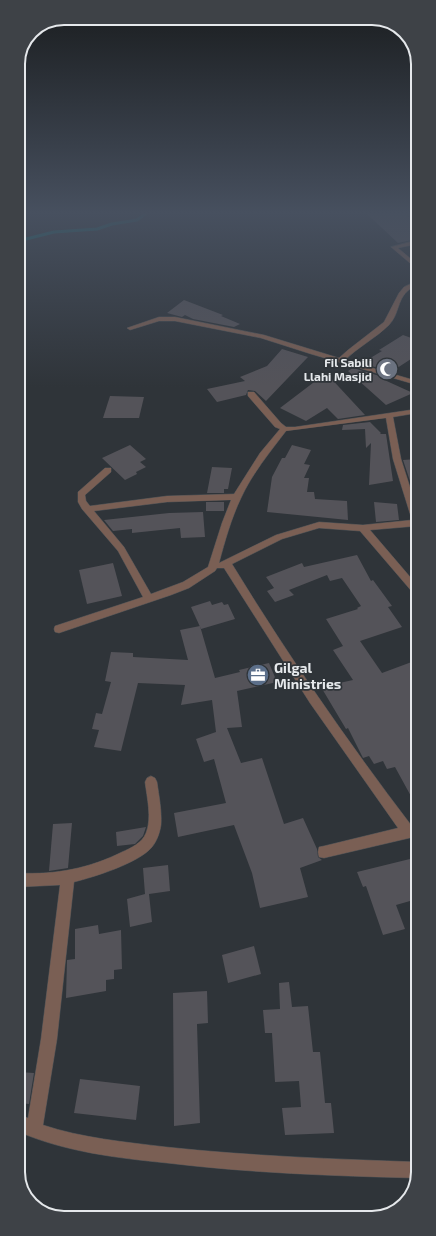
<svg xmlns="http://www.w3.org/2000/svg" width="436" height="1236" font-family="'Exo 2',sans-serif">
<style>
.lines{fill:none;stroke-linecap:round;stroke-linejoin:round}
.stream{stroke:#08797e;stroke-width:3}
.building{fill:#545359}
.minor-casing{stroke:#4c5155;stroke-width:1}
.minor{fill:#7a5f54;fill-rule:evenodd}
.labels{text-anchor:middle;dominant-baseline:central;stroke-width:3.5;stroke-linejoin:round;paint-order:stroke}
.far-poi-label{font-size:12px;font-weight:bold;fill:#e5e8eb;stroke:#2f3439;text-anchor:end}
.poi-label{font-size:14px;font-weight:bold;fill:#e5e8eb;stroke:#2f3439;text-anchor:start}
.rim{fill:none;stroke:#e5e8eb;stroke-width:2}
</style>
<rect width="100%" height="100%" fill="#2f3439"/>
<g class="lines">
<polyline class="stream" points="18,241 54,232 97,229 112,224 137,220 145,214"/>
</g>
<g class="building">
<polygon points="367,214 407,214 407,216 417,220 417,239 398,243"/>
<polygon points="184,300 223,315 221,316 240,324 234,327 193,319 185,315 182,317 167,313"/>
<polygon points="403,335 417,340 417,361 411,359 391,372 362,363 382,351 379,350"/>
<polygon points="282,349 308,357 266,401 255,391 248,390 246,395 217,402 207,389 245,381 240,377 267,366"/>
<polygon points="353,368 383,377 380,378 413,393 386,405 348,371"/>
<polygon points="326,373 365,415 338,419 327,408 306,421 280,408"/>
<polygon points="110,396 144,397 139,418 103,418"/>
<polygon points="370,422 381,433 380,434 386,434 393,481 369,485 371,443 366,448 365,429 342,430 343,425"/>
<polygon points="130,445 146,459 140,462 146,467 136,472 137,474 125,480 102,458"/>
<polygon points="292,445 311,450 304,464 310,465 304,478 309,478 307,492 314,492 315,499 347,501 348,520 267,512 272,477 282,458 285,458"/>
<polygon points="417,459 417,495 411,484 403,460"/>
<polygon points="212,467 232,468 228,489 224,489 224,493 207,493"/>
<rect x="206" y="502" width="18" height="9"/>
<polygon points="374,502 397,504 399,520 376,522"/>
<polygon points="203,512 205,537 181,538 180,528 132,533 132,529 113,531 104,520 169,513"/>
<polygon points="357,555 371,581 373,580 392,606 388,607 402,627 360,641 382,673 417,660 418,809 395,767 387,769 383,761 374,764 369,756 363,758 348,728 346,729 321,687 353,680 333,650 343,646 326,619 358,609 357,608 361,606 342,578 330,581 327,575 289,590 294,595 275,602 267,591 274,588 266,577 302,563 304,567"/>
<polygon points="113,563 122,596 87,604 79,570"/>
<polygon points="210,601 212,605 222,602 224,605 228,604 235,619 201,629 191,607"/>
<polygon points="200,626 215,678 240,672 239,670 269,663 277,682 237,691 242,727 227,728 241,763 262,758 284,824 303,818 317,849 318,857 322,860 300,868 308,897 260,908 252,873 234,825 178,837 174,813 226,803 214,759 204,762 196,739 216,732 212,700 181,705 185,685 138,683 121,751 94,747 99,730 92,729 96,713 102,714 111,682 105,681 111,652 133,653 133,657 188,660 180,630"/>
<polygon points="72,823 68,868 49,871 53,824"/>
<polygon points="146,827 143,836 135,844 117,846 116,832"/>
<polygon points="418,857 417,899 396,905 405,929 383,935 366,886 363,887 357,872"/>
<polygon points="168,865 170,891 149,894 152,922 130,927 127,899 145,894 143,868"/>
<polygon points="98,925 99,934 121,930 122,969 114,970 114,979 106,980 106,991 66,998 67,960 75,959 75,929"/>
<polygon points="254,946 261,974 228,983 222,955"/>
<polygon points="289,982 292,1007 308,1006 313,1052 320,1052 325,1103 331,1103 334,1133 285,1135 282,1108 301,1107 299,1081 275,1082 272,1033 265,1033 263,1010 280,1009 279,983"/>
<polygon points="207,991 208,1023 197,1024 200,1123 174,1126 173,993"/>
<polygon points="19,1072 34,1073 29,1104 19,1103"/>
<polygon points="80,1079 140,1086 136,1120 74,1113"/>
</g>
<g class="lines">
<g class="minor-casing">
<g id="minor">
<polygon points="408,214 417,216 417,219 408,215"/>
<polygon points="417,240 417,244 398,248 417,264 417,269 391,247"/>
<path d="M417,281V285C395,295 402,311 389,325C376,338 358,347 345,360L417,381V385L311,354L261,338L175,321H159L130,330L127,328L159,317H175L264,335L339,358L348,350L384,322L399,293L404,287Z"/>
<path d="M248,392H254L281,423L286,427H295L417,409V413L393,417L401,459L417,509V526L370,530L417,585V595L414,594L360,531L319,528L282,539L232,564C287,654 347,741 411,825L418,824V836L324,858L319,857L318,852L319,847L324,846L398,828L310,703L224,568H217L215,571L189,588L171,595L59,633L55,632L54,629L55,626L143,597L118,551L82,509L78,502V492L105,468H111V472L85,495L86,501L90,506L167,496L234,494L260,453L280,429L275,427L248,396ZM386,418L393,459L412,520L363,525L319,522L276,535L219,563C225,541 231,519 241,498C252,474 270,452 286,431ZM231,500L222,523L208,567L183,582L151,594L124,547L94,511L167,502Z"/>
<path d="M151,776L155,778L157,782C159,796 162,811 161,825C160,832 157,841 152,847C139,863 94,877 74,882L57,1039L43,1125C82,1138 125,1142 166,1147C250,1156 334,1159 418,1162V1173L416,1178C333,1176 250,1173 167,1163C117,1158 66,1152 19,1132V1115L28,1118L41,1039L60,885L19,887V873C56,875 90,868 122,852C131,848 142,843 146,833C152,818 147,798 145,782L147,778Z"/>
</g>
</g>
<use href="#minor" class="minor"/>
</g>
<linearGradient id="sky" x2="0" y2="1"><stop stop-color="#1a1d1f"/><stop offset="0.55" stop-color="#47505f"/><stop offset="1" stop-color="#47505f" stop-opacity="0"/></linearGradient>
<rect width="436" height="387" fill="url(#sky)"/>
<defs>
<g id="mosque-disc" transform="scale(1.15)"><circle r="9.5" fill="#6b7280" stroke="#2f3439"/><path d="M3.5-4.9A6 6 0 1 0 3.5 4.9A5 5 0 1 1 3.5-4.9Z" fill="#fff"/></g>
<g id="office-disc" transform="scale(1.15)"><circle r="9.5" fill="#5c6f8a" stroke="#2f3439"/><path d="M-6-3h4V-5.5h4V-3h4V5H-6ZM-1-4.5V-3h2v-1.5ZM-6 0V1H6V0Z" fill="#fff"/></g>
</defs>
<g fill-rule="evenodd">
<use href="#mosque-disc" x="387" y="369"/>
<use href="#office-disc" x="258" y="675"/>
</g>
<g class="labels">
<g class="far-poi-label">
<text x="372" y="362">Fil Sabili<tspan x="372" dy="14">Llahi Masjid</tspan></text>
</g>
<g class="poi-label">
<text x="274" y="667">Gilgal<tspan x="274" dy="16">Ministries</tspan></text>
</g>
</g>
<path d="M0 0H436V1236H0ZM64 25H372A39 39 0 0 1 411 64V1172A39 39 0 0 1 372 1211H64A39 39 0 0 1 25 1172V64A39 39 0 0 1 64 25Z" fill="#3e4247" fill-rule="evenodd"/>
<path class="rim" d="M64 25H372A39 39 0 0 1 411 64V1172A39 39 0 0 1 372 1211H64A39 39 0 0 1 25 1172V64A39 39 0 0 1 64 25Z"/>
</svg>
